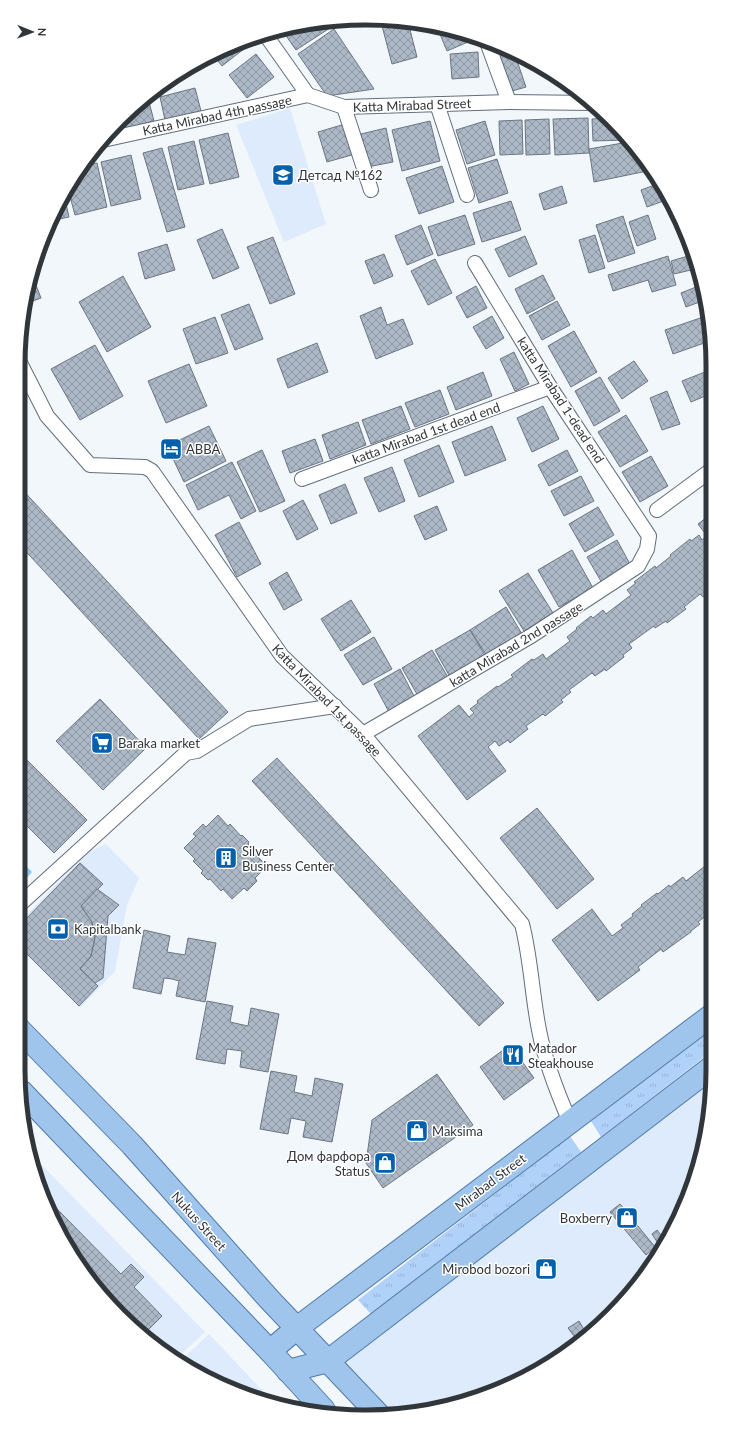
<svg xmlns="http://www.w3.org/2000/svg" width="731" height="1435" font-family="Lato,sans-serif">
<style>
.built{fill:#ddebfc}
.grass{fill:url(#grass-tufts)}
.forest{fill:url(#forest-firs)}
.building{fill:url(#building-cross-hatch);stroke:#6b7683}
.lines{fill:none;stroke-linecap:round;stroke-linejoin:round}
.street-casing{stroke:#636e7b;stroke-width:16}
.primary-casing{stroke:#507aa7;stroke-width:24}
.street{stroke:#fff;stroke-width:14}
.primary{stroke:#a0c5ed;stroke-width:22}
.labels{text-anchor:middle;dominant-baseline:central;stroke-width:3;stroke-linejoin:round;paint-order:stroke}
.street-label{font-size:13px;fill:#31363b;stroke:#fff}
.poi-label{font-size:13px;fill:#31363b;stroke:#fff;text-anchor:start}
.rim{fill:none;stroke:#31363b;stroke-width:5}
</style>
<defs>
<pattern id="grass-tufts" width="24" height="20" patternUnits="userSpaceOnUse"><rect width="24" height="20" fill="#b0d2f9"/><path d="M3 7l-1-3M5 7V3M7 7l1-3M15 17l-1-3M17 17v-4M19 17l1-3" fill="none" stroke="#98b5d6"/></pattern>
<pattern id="forest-firs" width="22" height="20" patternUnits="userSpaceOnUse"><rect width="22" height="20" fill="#8dc3ff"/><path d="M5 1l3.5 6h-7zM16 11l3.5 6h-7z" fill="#749fd0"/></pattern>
<pattern id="building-cross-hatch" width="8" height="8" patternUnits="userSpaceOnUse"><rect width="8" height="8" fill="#acb8c6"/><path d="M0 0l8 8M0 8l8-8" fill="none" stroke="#8d96a2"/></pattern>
</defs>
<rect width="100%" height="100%" fill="#f2f7fc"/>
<g class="built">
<polygon points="290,108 326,224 284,242 236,125"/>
<polygon points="106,844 139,878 127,905 115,971 80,1008 21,949 18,934 23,919 86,853"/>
<polygon points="712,1067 712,1092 701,1159 677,1223 611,1315 519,1381 456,1405 388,1416 328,1361"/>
<polygon points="32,1155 205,1332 175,1360 90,1281 37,1181"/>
<polygon points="209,1334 276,1405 179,1362"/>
</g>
<g class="grass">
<polygon points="712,1028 712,1051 601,1137 591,1121"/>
<polygon points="570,1136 581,1152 371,1314 358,1300"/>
</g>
<polygon class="forest" points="18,858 32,872 24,881 18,875"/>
<g class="building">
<polygon points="390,19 408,22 417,57 392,64 381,22"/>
<polygon points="320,21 329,21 333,26 296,50 282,30"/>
<polygon points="437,27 456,30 473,37 475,39 447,51"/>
<polygon points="334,29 374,89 327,96 298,54"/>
<polygon points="245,40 249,45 222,66 213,55"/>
<polygon points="502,47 514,52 526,87 512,91 497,49"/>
<polygon points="478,52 479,77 452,79 450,54"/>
<polygon points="256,54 274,77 247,98 229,75"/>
<polygon points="195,88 201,111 165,120 160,97"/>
<polygon points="148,98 154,121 119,130 117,125 137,104 144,99"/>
<polygon points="588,118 589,153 555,155 553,119"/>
<polygon points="607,118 626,140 593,141 592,119"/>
<polygon points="549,119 550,154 526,155 525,120"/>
<polygon points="522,120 523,154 500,155 499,121"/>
<polygon points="430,121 440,161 402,171 392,130"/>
<polygon points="485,121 495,155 467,164 456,130"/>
<polygon points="345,124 355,154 327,162 318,132"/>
<polygon points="386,128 393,162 367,167 361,134"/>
<polygon points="228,133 239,177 210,184 199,140"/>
<polygon points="194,141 204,184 178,190 168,147"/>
<polygon points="628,142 652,170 594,182 589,149"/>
<polygon points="162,148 185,227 167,232 143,153"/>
<polygon points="131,155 141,199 111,206 101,162"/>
<polygon points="497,159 508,193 479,203 468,168"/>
<polygon points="97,163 107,207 75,215 68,189 82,167"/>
<polygon points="442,166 454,202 419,214 406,178"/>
<polygon points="660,183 669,199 647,207 641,190"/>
<polygon points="562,186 567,203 544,210 539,194"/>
<polygon points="64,195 69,217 50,221 54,212"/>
<polygon points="511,201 521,230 482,242 473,213"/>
<polygon points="465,215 475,244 438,256 428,227"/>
<polygon points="648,215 656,239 637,246 629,222"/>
<polygon points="623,216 635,253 608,262 596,225"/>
<polygon points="421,225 433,254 407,265 395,236"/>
<polygon points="222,229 239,268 213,279 197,240"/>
<polygon points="595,235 605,268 589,273 579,240"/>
<polygon points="525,236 537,264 509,277 495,249"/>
<polygon points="273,237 295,294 270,304 247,247"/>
<polygon points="167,244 175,270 145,279 138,253"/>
<polygon points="384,254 393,276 374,284 365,261"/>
<polygon points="668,256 676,285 652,292 648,280 613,291 608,275"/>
<polygon points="688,256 691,270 674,274 671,261"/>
<polygon points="435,259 452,293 428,305 411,271"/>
<polygon points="32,275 41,298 25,304 30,276"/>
<polygon points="543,275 555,299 527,314 515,289"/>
<polygon points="123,276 151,327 107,352 79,302"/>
<polygon points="701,285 705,300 686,307 681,293"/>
<polygon points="476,286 487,308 467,318 456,297"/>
<polygon points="557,301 570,325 542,340 529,316"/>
<polygon points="249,304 263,339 235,350 221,315"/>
<polygon points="381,307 387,325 403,319 413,344 376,359 360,316"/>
<polygon points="709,315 710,320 710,341 673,354 665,330"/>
<polygon points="492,316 504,338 486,349 473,327"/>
<polygon points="215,317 228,353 196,364 183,329"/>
<polygon points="574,331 597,372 571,387 548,346"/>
<polygon points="317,343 328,372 288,388 277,359"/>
<polygon points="95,345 123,396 80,420 51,369"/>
<polygon points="514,352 529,384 515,391 500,359"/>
<polygon points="634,361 648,381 622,399 608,378"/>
<polygon points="189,364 207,406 166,423 148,381"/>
<polygon points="710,370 710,394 691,402 682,381"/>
<polygon points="483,372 492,396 456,410 447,387"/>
<polygon points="600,377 620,411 594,426 575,391"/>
<polygon points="440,390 449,414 415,427 405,403"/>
<polygon points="667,391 680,424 662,430 650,398"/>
<polygon points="401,406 410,429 371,444 362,420"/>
<polygon points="543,406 559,439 532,452 517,418"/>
<polygon points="626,415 648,451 620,467 598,432"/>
<polygon points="358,422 366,445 330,459 322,435"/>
<polygon points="209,426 226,461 184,482 167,446"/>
<polygon points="492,426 506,460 465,476 452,442"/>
<polygon points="315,439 323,461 290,473 282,451"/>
<polygon points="439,445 454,482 419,497 404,460"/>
<polygon points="262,450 285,501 260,512 237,462"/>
<polygon points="567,450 578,471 549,486 538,465"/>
<polygon points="651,456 668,486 640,502 622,472"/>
<polygon points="232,462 256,511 241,519 229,495 198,510 186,485"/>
<polygon points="392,467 405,501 379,512 364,478"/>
<polygon points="581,476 594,501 564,516 551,491"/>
<polygon points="345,484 357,513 331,524 319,495"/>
<polygon points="19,486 228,712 199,739 19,544"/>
<polygon points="303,500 318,529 297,540 283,511"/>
<polygon points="437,506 447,530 425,540 414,516"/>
<polygon points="598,507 614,535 585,552 569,524"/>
<polygon points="711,514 711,591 703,597 700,594 684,607 686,609 667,623 666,621 655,628 654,626 629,644 632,648 623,655 624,657 606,671 605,669 595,676 592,673 569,690 571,692 561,700 563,702 545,716 543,714 526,726 528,729 510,743 508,740 499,746 495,741 488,747 506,771 467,800 418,736 459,705 469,717 474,713 470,709 478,703 477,701 497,686 498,687 513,677 511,675 532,659 534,660 543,654 546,659 570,641 567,637 577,629 576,628 591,616 593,618 603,610 606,614 631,595 627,590 636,583 634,582 655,566 656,568 671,556 670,555 690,539 691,541 699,535 702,540 707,536 698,524"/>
<polygon points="239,522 261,564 237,577 215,535"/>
<polygon points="617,540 631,566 602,583 587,557"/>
<polygon points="572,550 593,588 559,607 538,570"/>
<polygon points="287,572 302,600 284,610 269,583"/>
<polygon points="528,573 553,613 524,631 499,591"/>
<polygon points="351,600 371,632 341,651 321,619"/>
<polygon points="506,607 522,634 487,656 470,630"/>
<polygon points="470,630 486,657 450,677 435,650"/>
<polygon points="374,637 392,669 363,685 344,655"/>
<polygon points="432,650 449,679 418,696 402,668"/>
<polygon points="400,669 415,698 389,712 374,684"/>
<polygon points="100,699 146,748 103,790 56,741"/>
<polygon points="18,751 87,820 54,853 18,817"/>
<polygon points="277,758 504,1003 479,1026 252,781"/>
<polygon points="537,808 594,879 557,909 500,838"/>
<polygon points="218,815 228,826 230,824 241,836 242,835 249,842 248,844 259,855 257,856 267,866 255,878 257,881 247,891 244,888 232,899 223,889 221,891 210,879 208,880 201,873 203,871 193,861 195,859 184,848 196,836 193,834 203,824 206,827"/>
<polygon points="712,855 712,911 698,922 700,924 691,931 691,932 663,952 661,949 638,967 640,970 598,1001 552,940 592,909 612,936 623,928 621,925 633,916 632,914 642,906 641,905 657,893 658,894 669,885 670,887 683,877 686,881 710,862 707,859"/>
<polygon points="80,863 103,884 81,906 92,922 95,938 91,956 80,969 98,986 79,1006 22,949 19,936 25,920"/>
<polygon points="97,889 119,905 108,916 103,978 95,983 80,969 91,956 95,938 92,922 81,906"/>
<polygon points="144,930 170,936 167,952 185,955 188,938 216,943 205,1002 176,996 179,981 172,979 164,978 161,994 133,988"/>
<polygon points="207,1001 233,1006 230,1022 248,1026 251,1008 279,1014 268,1072 240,1067 242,1051 227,1049 225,1064 196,1059"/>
<polygon points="510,1045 534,1078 504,1100 480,1067"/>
<polygon points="271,1071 297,1076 294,1092 312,1096 315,1078 343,1084 332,1142 303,1137 306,1121 291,1118 288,1134 260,1129"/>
<polygon points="437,1074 473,1125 383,1188 366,1163 372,1120"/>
<polygon points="43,1194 61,1213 56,1218"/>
<polygon points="620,1204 655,1247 646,1255 610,1212"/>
<polygon points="61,1213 121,1274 131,1264 144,1277 134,1287 162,1316 145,1333 90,1281 56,1218"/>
<polygon points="657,1230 665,1240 659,1245 652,1234"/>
<polygon points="579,1321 586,1333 575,1341 574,1336 568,1328"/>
</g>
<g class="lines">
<g class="street-casing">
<g id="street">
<polyline points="265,34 308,95 344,107 509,102 593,103"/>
<polyline points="487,42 509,102"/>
<polyline points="437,104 467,195"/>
<polyline points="344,107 371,190"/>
<polyline points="103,140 308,95"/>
<path d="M19,361L47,416L90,465L145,467L152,471L282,656L363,734L522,924C531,959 532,995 539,1030C545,1062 557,1092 570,1122"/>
<polyline points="302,479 550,387"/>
<polyline points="657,510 710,471"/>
<polyline points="363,734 531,636 638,566 647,549 649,536 550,387 475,263"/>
<polyline points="18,906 186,753 197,751 249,719 335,706"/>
</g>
</g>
<g class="primary-casing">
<g id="primary">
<polyline points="18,1028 132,1145 269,1299 379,1415"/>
<polyline points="22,1092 270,1351 324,1410"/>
<polyline points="270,1351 297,1328 712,1015"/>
<polyline points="288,1371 328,1361 712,1067"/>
</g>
</g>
<use href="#street" class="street"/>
<use href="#primary" class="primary"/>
</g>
<defs>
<g id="school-square" transform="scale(1.15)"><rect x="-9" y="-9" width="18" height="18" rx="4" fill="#0360ad" stroke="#fff"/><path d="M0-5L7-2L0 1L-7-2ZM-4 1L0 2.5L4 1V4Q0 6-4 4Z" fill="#fff"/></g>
<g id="hotel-square" transform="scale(1.15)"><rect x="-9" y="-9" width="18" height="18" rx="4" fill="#0360ad" stroke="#fff"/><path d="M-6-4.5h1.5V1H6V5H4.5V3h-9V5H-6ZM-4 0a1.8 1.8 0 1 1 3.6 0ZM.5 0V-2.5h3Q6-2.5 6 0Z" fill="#fff"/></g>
<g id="supermarket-square" transform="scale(1.15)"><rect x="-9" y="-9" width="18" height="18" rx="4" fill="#0360ad" stroke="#fff"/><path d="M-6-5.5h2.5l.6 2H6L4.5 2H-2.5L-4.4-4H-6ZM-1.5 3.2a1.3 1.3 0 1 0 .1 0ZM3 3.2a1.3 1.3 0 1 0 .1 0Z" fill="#fff"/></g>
<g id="building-square" transform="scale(1.15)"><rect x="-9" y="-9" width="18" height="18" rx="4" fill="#0360ad" stroke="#fff"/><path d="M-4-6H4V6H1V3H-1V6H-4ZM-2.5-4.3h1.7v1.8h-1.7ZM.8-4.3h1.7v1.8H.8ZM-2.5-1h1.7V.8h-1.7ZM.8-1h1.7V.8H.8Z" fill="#fff"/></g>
<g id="bank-square" transform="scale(1.15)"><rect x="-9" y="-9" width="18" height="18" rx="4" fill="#0360ad" stroke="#fff"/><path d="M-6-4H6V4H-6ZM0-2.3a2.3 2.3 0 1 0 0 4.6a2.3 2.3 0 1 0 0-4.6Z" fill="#fff"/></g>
<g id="restaurant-square" transform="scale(1.15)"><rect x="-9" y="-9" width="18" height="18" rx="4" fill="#0360ad" stroke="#fff"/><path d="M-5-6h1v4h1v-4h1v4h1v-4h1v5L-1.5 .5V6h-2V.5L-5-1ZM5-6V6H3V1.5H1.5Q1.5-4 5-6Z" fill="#fff"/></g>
<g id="shop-square" transform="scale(1.15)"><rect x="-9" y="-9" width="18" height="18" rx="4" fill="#0360ad" stroke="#fff"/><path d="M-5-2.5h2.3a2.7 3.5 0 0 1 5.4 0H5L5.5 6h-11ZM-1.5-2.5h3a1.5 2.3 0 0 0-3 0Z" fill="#fff"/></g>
</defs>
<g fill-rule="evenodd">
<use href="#school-square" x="283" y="175"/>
<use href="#hotel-square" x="171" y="449"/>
<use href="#supermarket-square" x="102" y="743"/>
<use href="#building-square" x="226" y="858"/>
<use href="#bank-square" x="58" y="929"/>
<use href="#restaurant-square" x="513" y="1055"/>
<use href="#shop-square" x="417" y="1131"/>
<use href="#shop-square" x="385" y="1163"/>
<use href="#shop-square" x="627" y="1218"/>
<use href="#shop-square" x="546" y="1269"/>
</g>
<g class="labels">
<g class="street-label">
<text transform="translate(412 105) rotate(-2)">Katta Mirabad Street</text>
<text transform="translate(217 115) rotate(-12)">Katta Mirabad 4th passage</text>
<text transform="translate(561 400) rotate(57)">katta Mirabad 1-dead end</text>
<text transform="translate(426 433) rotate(-20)">katta Mirabad 1st dead end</text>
<text transform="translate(516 644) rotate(-31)">katta Mirabad 2nd passage</text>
<text transform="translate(327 700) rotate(46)">Katta Mirabad 1st passage</text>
<text transform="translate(490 1182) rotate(-37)">Mirabad Street</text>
<text transform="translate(199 1221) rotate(48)">Nukus Street</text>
</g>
<g class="poi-label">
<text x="298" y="175">Детсад №162</text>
<text x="186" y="449">ABBA</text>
<text x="118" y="743">Baraka market</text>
<text x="242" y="851">Silver<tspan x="242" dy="15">Business Center</tspan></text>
<text x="74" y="929">Kapitalbank</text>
<text x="528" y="1048">Matador<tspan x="528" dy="15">Steakhouse</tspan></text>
<text x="432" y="1131">Maksima</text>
<text x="370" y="1156" text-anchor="end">Дом фарфора<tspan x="370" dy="15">Status</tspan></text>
<text x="612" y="1218" text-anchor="end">Boxberry</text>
<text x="530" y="1269" text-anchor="end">Mirobod bozori</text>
</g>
</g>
<path d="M0 0H731V1435H0ZM365 25H366A340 340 0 0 1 706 365V1070A340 340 0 0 1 366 1410H365A340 340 0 0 1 25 1070V365A340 340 0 0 1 365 25Z" fill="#fff" fill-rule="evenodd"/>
<path class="rim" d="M365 25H366A340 340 0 0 1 706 365V1070A340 340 0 0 1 366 1410H365A340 340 0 0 1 25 1070V365A340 340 0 0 1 365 25Z"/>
<g transform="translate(32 32) rotate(91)" stroke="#ffffff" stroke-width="3" paint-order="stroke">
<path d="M0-3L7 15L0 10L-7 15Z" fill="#31363b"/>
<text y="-6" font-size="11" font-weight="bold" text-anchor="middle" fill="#31363b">N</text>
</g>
</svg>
